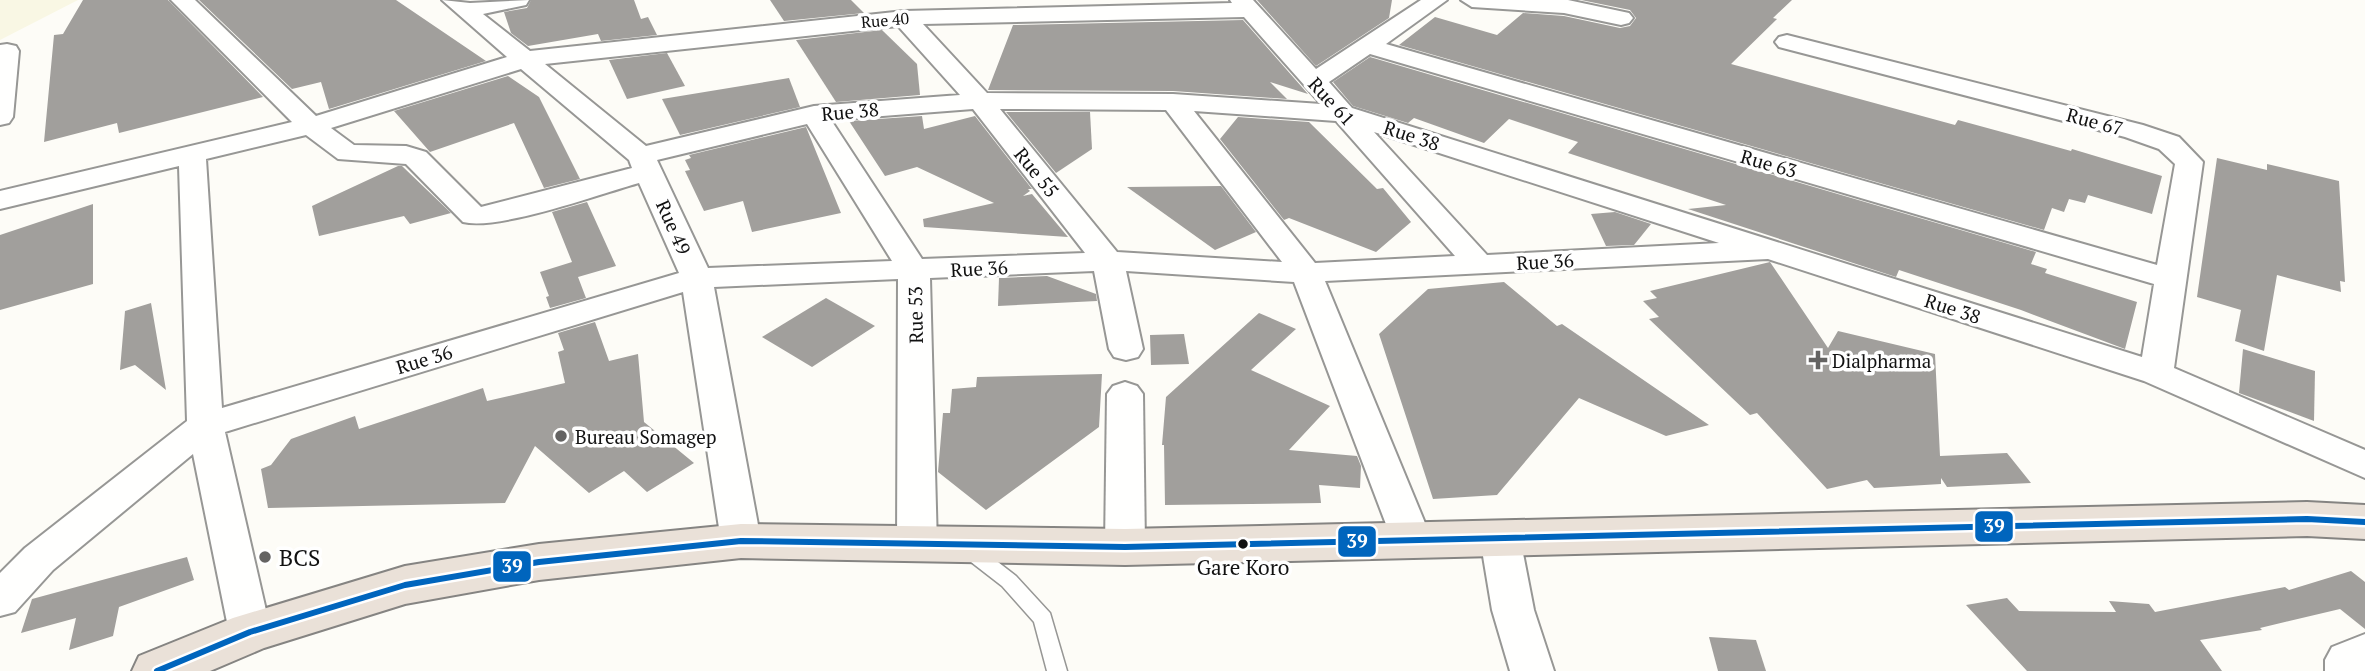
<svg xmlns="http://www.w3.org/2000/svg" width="2365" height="671" font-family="'PT Serif',serif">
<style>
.farmland{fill:#f9f7e4}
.building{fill:#a19f9c}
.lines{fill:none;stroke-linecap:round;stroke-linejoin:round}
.lane-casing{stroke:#979795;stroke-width:3}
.street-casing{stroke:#979795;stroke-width:4}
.highway-casing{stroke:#858482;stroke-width:4}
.lane{fill:#fffffe;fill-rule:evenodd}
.street{fill:#fffffe;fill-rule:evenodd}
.highway{fill:#eae1d8;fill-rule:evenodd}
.bus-1-casing{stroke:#fff;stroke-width:11}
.bus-1{stroke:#0065bd;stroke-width:6}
.poi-dot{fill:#646362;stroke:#fff;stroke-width:2.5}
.bus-dot{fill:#111;stroke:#fff;stroke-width:2.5}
.labels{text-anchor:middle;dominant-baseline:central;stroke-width:7;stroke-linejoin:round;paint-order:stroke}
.far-street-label{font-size:16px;fill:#111;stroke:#fff}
.street-label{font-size:19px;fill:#111;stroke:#fff}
.poi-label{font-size:19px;fill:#111;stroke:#fff;text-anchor:start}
.near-bus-label{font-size:21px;fill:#111;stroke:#fff}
.near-poi-label{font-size:23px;fill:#111;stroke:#fff;text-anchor:start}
.line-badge{stroke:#fff;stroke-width:2.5}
.badge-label{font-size:19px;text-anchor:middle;font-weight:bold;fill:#fff}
</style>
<rect width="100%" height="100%" fill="#fdfcf7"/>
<polygon class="farmland" points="0,0 78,0 0,40"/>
<g class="building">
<polygon points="83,0 168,0 263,97 119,133 117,123 44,142 54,35 63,34"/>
<polygon points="199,0 396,0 486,61 329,109 321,82 292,89"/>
<polygon points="531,0 634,0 641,19 648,17 657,35 601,41 598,34 528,46 511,33 504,12 527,8"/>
<polygon points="770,0 851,0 864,13 784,21"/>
<polygon points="1257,0 1392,0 1389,18 1316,66"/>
<polygon points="1581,0 1792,0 1773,18 1777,19 1731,64 1955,125 1958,120 2071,151 2072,149 2162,176 2152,214 2088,195 2085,203 2069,199 2064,212 2052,208 2044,230 1399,45 1435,17 1497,35 1523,13 1564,16 1620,28 1630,26 1636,18 1630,10"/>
<polygon points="1243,20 1308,94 1270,82 1287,99 1173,91 988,90 1013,25"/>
<polygon points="882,30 917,64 920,95 836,102 796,40"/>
<polygon points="667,53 685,86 627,99 609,60"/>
<polygon points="1370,57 2036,252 2031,264 2047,269 2045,273 2137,302 2125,349 2021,310 1899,270 1896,277 1688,209 1726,205 1568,153 1578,142 1509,119 1484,143 1414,118 1408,123 1353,106 1333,82"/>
<polygon points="508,76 539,97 580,179 544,188 514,123 430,152 394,111"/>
<polygon points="789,78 800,107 680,135 662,99"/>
<polygon points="1006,112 1090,112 1092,149 1056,173"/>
<polygon points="922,116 924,129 975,116 1032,189 1028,189 1030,191 1023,196 1032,194 1068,237 924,227 923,219 994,203 917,167 885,176 849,121"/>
<polygon points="1238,117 1309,122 1377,189 1383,188 1411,222 1376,252 1289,218 1284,220 1220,139"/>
<polygon points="806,127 841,213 752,232 743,201 704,211 685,171 690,170 685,160 691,158 689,155"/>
<polygon points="2217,158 2267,170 2267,164 2280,167 2339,181 2345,282 2340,281 2341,292 2277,275 2264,351 2235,341 2241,310 2197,297"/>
<polygon points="398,166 402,166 451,213 410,224 404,216 319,236 312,206"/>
<polygon points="1221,186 1256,232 1215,250 1127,187"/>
<polygon points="587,202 616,266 578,277 586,298 550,308 546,297 549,296 540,272 572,262 552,212"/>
<polygon points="93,204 93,284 0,310 0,235"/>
<polygon points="1615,212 1651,224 1634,245 1606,246 1591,214"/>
<polygon points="1770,262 1828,348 1838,331 1935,354 1940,456 2007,453 2031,483 1947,487 1941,478 1941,484 1874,488 1867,480 1827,489 1757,413 1750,415 1649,319 1659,317 1643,301 1657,298 1650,291"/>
<polygon points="1047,276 1096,294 1097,301 998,306 999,278"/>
<polygon points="1504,282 1557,326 1562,324 1709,425 1666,436 1579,398 1497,495 1433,499 1379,334 1428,289"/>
<polygon points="826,298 875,326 812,367 762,337"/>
<polygon points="151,303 166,390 135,365 120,370 125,311"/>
<polygon points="1259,313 1296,329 1251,370 1330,406 1289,450 1357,456 1361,466 1360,488 1319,485 1321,503 1165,505 1164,445 1162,445 1166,397"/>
<polygon points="595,322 609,361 638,354 644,422 694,463 647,492 624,471 589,493 535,446 505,503 268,508 261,469 271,465 291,439 355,416 359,429 483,388 487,401 565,383 558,352 564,350 558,333"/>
<polygon points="1184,334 1189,364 1151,365 1150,335"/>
<polygon points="2243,349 2315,371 2314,421 2239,393"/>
<polygon points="1102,374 1099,427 986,510 938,472 943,413 950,413 952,389 976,387 977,377"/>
<polygon points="187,557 194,580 119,607 113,636 69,650 76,618 21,633 32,599"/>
<polygon points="2351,571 2365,582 2365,629 2340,609 2260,628 2262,630 2200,640 2222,671 2027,671 1966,605 2007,598 2019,611 2116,612 2109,601 2149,604 2155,612 2285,587 2289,590"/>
<polygon points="1709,637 1756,640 1766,671 1718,671"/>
</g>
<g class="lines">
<g class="lane-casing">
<polygon id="lane" points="969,543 976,545 1016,576 1050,613 1067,671 1047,671 1034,622 1002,586 962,555 960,550 962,545"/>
</g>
<g class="street-casing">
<g id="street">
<path d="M171,0H195L316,116L507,57L442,0L470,3L529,0L526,5L483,14L530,51L904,11L1232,3L1230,0H1253L1316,69L1421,0H1447L1386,44L2157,265L2175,164L2159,149L2125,137L1779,47L1775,42L1779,37L1787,35L2143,125L2179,137L2203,162L2174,368L2365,450V478L2144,381L1768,259L1325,281L1432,540L1426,551L1412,555L1398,551L1392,540L1294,282L1126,271L1143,349L1138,357L1126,360L1114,357L1109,349L1094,271L930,278L937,546L931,557L917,561L903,557L897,546L898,279L714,287L761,541L755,552L741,556L727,552L721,541L683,292L225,432L271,632L265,644L250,649L235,644L229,632L193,454L53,570L15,612L0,616V573L25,548L187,421L179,166L0,209V191L292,122ZM1244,17L1321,104L1173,94L987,93L923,24ZM898,26L960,95L814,106L646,146L545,64ZM1370,54L2154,284L2142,357L1352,108L1329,82ZM521,69L629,160L632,168L481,207L426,152L406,146L354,145L331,128ZM973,109L1085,253L922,259L831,120ZM1000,109L1166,110L1282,262L1117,252ZM1194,111L1336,121L1455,256L1315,263ZM807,124L892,261L708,268L657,160ZM1374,132L1719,243L1487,255ZM306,135L338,159L406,164L463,222C498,231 600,194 639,183L679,273L222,408L206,159Z"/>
<polygon points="1461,0 1568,0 1629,13 1633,18 1629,23 1621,25 1564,13 1472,7"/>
<polygon points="7,44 16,46 19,51 13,117 9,123 0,125 0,45"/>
<polygon points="1125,382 1137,386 1143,394 1145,547 1139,558 1125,562 1111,558 1105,547 1107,394 1113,386"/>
<polygon points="1500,523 1514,527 1520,538 1534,610 1554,671 1510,671 1492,610 1480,538 1486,527"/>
<polygon points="2365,634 2365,671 2325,671 2325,660 2332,647"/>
</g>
</g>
<g class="highway-casing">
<polygon id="highway" points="2307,502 2365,505 2365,539 2307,536 1125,565 741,558 539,580 405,604 264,648 210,671 132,671 139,656 233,618 405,566 539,544 741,524 1125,529"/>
</g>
<use href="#lane" class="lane"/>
<use href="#street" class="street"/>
<use href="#highway" class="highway"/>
<g class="bus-1-casing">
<polyline id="bus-1" points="157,671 250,632 405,585 539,562 741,541 1125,547 2307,519 2365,522"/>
</g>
<use href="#bus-1" class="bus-1"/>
</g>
<g class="poi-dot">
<path d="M1814.5 349.5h7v7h7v7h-7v7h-7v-7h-7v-7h7z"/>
<circle cx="561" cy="436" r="7"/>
<circle cx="265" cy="557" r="7"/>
</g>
<circle class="bus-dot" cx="1243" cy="544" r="6"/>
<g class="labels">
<g class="far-street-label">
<text transform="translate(885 20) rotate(-5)">Rue 40</text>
</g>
<g class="street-label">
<text transform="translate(1332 101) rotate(47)">Rue 61</text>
<text transform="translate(850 111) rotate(-5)">Rue 38</text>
<text transform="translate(2095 121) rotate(15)">Rue 67</text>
<text transform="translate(1412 135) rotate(18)">Rue 38</text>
<text transform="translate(1769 163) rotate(16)">Rue 63</text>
<text transform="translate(1037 172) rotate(51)">Rue 55</text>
<text transform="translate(674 227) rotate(66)">Rue 49</text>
<text transform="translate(1545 261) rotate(-3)">Rue 36</text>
<text transform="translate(979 268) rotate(-3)">Rue 36</text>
<text transform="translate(1953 308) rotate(18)">Rue 38</text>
<text transform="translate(915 315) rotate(-91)">Rue 53</text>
<text transform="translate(424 359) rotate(-17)">Rue 36</text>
</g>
<g class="poi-label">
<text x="1832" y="360">Dialpharma</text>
<text x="575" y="436">Bureau Somagep</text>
</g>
<g class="near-bus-label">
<text x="1243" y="567">Gare Koro</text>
</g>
<g class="near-poi-label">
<text x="279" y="557">BCS</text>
</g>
</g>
<g class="line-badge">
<rect x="1974" y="510" width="40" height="33" rx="7" fill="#0065bd"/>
<rect x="1337" y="525" width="40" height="33" rx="7" fill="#0065bd"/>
<rect x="492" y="550" width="40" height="33" rx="7" fill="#0065bd"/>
</g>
<g class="badge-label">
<text x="1994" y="533">39</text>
<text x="1357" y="548">39</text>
<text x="512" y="573">39</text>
</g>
</svg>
